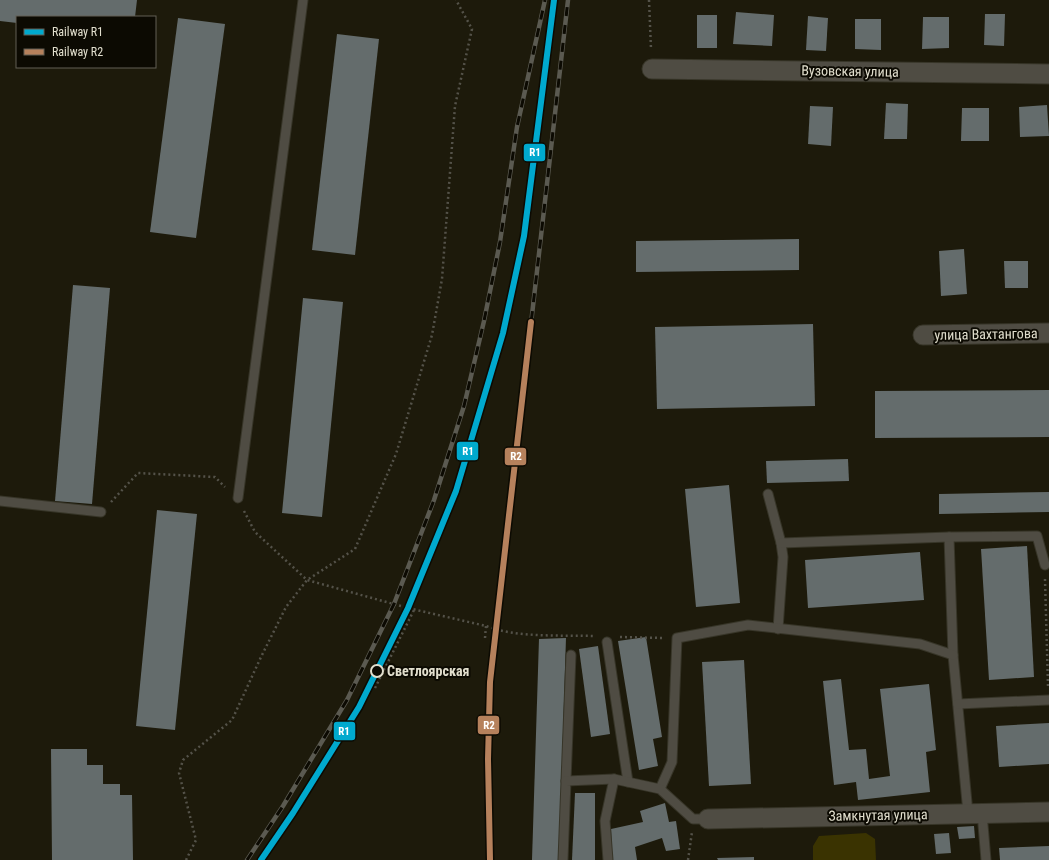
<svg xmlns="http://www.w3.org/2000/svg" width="1049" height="860" font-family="'Roboto Condensed',sans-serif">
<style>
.green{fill:#3a3301}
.building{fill:#646c6c}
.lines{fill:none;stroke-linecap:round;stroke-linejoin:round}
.service-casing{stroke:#373528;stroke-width:11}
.minor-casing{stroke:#373528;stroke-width:21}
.path{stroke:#545249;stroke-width:2.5;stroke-dasharray:2 3;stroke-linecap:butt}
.service{stroke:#4f4c43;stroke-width:9}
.minor{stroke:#4f4c43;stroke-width:19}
.rail-casing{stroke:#5b5a51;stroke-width:4.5}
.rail{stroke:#0c0a02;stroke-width:3;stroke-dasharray:9;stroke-linecap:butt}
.rail-1-casing{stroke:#0c0a02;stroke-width:9}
.rail-2-casing{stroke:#0c0a02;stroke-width:9}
.rail-1{stroke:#00a9ce;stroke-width:6}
.rail-2{stroke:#b6815c;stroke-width:6}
.stop-dot{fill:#0c0a02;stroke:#e2dfce;stroke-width:2}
.labels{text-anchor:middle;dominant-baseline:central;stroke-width:4;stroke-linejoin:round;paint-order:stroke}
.street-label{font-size:14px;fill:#e2dfce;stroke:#0c0a02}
.stop-label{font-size:14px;font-weight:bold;fill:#e2dfce;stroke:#0c0a02;text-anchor:start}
.line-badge{stroke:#0c0a02;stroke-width:1.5}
.badge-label{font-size:11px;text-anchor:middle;font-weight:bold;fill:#fff}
</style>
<rect width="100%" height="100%" fill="#1d1a0b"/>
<polygon class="green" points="866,833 875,839 876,860 813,860 813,846 819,836"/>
<g class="building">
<polygon points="0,0 137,0 135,17 17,17 17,23 0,21"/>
<polygon points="736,12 774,15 772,46 733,44"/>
<polygon points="985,14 1005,14 1004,46 984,45"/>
<rect x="697" y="15" width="20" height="33"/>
<polygon points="808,16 828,18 826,51 806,50"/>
<polygon points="923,17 949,17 949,48 922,49"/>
<polygon points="178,18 225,24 196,238 150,232"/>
<polygon points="855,19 881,19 881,50 855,49"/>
<polygon points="337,34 379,39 355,255 312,250"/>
<polygon points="886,103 908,104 907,139 884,139"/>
<polygon points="1047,105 1049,136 1020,137 1019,107"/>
<polygon points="810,106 833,107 831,146 808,144"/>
<polygon points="962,108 989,108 989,141 961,141"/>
<polygon points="799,239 799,270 636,272 636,241"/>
<polygon points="964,249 967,294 941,296 939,251"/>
<polygon points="1004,261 1028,261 1028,288 1005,288"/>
<polygon points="73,285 110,288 92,504 55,501"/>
<polygon points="303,298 343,302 322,517 282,513"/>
<polygon points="813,324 815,406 657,409 655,327"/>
<polygon points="1049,390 1049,437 875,438 875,391"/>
<polygon points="848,459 849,481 767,483 766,461"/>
<polygon points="729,485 740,603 696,607 685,489"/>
<polygon points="1049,492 1049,512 939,514 939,494"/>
<polygon points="157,510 197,514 175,730 136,726"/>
<polygon points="1027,546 1034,677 989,680 981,549"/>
<polygon points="920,552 924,600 808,608 805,560"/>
<polygon points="646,637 662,737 653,739 658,766 639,770 618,641"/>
<polygon points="566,638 559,860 532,860 539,639"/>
<polygon points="598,646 610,734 591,737 579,649"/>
<polygon points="744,660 751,784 709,786 702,662"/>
<polygon points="841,679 849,750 866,749 869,779 890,776 880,689 929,684 936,750 926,752 930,792 858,800 856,782 834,785 823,681"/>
<polygon points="1049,723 1049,764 999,767 996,726"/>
<polygon points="51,749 87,749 87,765 103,765 103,784 120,784 120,795 132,795 133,860 52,860"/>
<polygon points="575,793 595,793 595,860 572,860"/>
<polygon points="665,803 669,822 676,821 680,849 666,851 662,838 635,847 637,860 612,860 611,829 643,822 640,811"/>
<polygon points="974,826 975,838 959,839 957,827"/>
<polygon points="949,833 951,853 936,854 934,834"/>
<polygon points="1049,846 1049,860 1000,860 999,848"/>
<polygon points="754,857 754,860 718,860 717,858"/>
</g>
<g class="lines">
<g class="service-casing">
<g id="service">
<polyline points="768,494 781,543 783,557 778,629"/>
<polyline points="238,498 303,0"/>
<polyline points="0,501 101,512"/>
<polyline points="949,537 953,655 968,813"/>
<polyline points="781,543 949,537 1037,536 1045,565"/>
<polyline points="607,642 628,782"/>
<polyline points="958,704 1049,700"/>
<polyline points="566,781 571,655"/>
<polyline points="660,789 672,762 677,638 748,625 920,644 953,655"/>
<polyline points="982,813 986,860"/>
<polyline points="563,860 566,781 614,779 660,789 693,819 708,819"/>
<polyline points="608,860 605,821 614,779"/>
</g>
</g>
<g class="minor-casing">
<g id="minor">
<polyline points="652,69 1049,74"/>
<polyline points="923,335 1049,333"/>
<polyline points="708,819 1049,812"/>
</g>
</g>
<g class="path">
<polyline points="649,0 651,49"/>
<polyline points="111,502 138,473 215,477 225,487"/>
<path d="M244,511L255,532L307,580L408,608L486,626C516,638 562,635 595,636"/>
<polyline points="1045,579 1048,686"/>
<polyline points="620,637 663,638"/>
<polyline points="485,638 486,626"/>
<polyline points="375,688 414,610"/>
<polyline points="186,860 196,840 179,773 183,760 232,720 261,657 286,607 307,580 355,549 396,454 432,335 442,279 455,106 472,29 456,0"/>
<polyline points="688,860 692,832"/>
</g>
<use href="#service" class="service"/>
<use href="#minor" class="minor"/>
<g class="rail-casing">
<g id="rail">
<polyline points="513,481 568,0"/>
<polyline points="247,860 283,806 347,700 394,604 434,500 464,406 484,321 500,242 517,127 545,0"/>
</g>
</g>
<use href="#rail" class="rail"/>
<g class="rail-1-casing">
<polyline id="rail-1" points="261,860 293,813 359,707 408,608 456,491 503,333 524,236 554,0"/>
</g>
<g class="rail-2-casing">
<polyline id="rail-2" points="490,860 488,759 490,682 531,322"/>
</g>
<use href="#rail-1" class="rail-1"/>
<use href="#rail-2" class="rail-2"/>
</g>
<circle class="stop-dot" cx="377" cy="671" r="6"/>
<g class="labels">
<g class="street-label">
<text transform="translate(850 71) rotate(1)">Вузовская улица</text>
<text transform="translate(986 334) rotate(-1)">улица Вахтангова</text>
<text transform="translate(878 815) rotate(-1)">Замкнутая улица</text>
</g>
<g class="stop-label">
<text x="387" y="671">Светлоярская</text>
</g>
</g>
<g class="line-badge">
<rect x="523" y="143" width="23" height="19" rx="4" fill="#00a9ce"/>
<rect x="456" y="441" width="23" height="20" rx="4" fill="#00a9ce"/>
<rect x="504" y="447" width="23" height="19" rx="4" fill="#b6815c"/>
<rect x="477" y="715" width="23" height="20" rx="4" fill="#b6815c"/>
<rect x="333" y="721" width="23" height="20" rx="4" fill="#00a9ce"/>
</g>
<g class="badge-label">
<text x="535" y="156">R1</text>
<text x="468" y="455">R1</text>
<text x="516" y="460">R2</text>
<text x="489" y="729">R2</text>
<text x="344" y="735">R1</text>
</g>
<rect x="16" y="16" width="140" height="52" fill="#0c0a02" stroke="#625f54"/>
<rect x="24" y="29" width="20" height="6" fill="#00a9ce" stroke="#625f54"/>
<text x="52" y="36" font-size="12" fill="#e2dfce">Railway R1</text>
<rect x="24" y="49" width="20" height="6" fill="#b6815c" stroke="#625f54"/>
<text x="52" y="56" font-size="12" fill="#e2dfce">Railway R2</text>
</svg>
